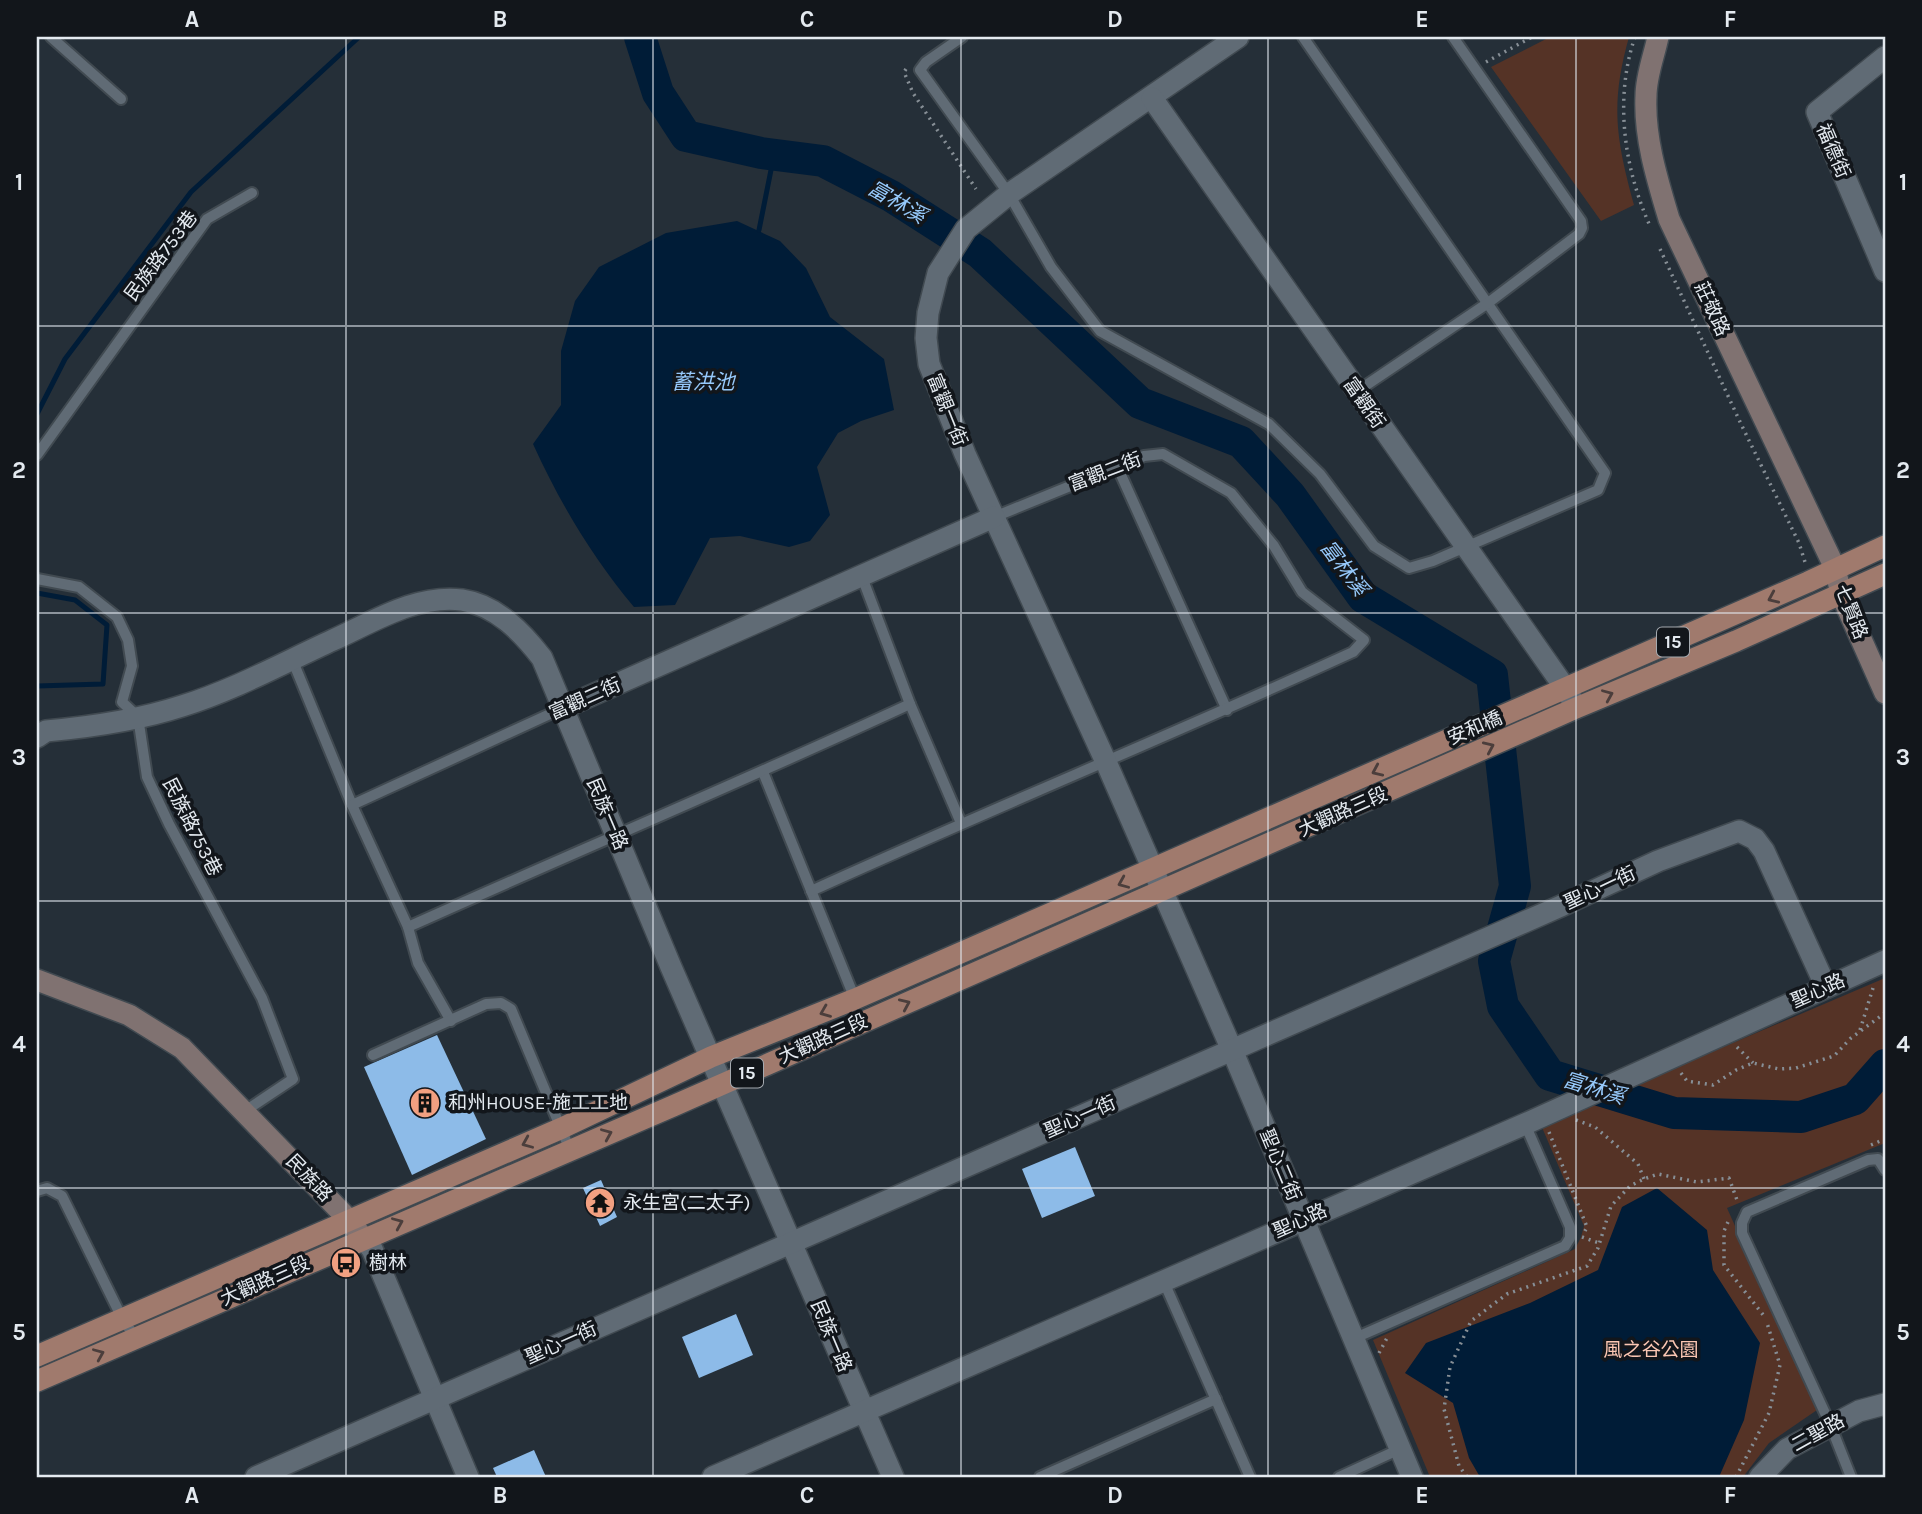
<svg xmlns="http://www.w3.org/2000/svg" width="1922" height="1514" font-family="Karla,'Noto Sans TC',sans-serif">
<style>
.green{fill:#553326}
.water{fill:#001c37}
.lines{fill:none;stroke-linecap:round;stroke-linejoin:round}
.stream{stroke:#001c37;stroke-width:5}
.river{stroke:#001c37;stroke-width:32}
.building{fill:#8dbbe8}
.lane-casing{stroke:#414a51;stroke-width:14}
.street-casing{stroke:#414a51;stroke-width:24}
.secondary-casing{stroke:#414a51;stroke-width:24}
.primary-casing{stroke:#414a51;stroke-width:24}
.path{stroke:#878f96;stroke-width:3.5;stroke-dasharray:2 5;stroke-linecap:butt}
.lane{stroke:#606b75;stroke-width:10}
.street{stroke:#606b75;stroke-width:21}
.secondary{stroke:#807271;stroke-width:21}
.primary{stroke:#a07a6d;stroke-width:21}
.oneway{stroke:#4b3e3c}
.grid{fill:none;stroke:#e4eaf0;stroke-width:2;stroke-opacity:0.55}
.labels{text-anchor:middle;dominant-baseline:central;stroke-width:7;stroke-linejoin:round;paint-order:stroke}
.shield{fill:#12161b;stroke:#a5aab0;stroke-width:2}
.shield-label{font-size:18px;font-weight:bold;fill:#e4eaf0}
.street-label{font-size:19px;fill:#e4eaf0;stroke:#12161b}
.poi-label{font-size:19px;fill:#e4eaf0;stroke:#12161b;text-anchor:start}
.park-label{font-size:19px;fill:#fcc7b3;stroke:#12161b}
.water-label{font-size:21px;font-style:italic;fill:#96c9fb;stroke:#12161b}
.neatline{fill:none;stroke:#e4eaf0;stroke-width:2.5}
.grid-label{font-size:23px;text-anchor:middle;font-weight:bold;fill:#e4eaf0}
</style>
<rect width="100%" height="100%" fill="#252f38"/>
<g class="green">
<path d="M1550,37H1629C1610,104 1616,139 1634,205L1601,221L1491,67Z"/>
<polygon points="1885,978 1885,1143 1727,1208 1817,1410 1769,1443 1743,1477 1430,1477 1373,1340 1575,1249 1581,1237 1584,1226 1541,1125"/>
</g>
<g class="water">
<path d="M737,221L780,241L806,268L830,317L884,359L894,410L861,421L838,433L817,467L830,515L810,541L789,547L740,536L710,538L675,605L634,607C592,557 560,503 533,444L561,405V351L575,301L599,267L666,233Z"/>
<polygon points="1657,1188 1707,1230 1713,1270 1760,1343 1744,1420 1719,1477 1480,1477 1469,1458 1453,1403 1405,1373 1426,1343 1530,1303 1598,1270 1622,1207"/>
</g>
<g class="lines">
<g class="stream">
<polyline points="759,230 774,155"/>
<polyline points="37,414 65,359 191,192 359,37"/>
<polyline points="37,593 75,600 107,625 103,684 37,686"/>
</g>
<polyline class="river" points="640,37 658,93 686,136 761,153 823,161 891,196 980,253 1140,403 1241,442 1290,495 1363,597 1492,675 1515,886 1494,961 1503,1006 1550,1075 1674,1113 1801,1117 1855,1099 1885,1065"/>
</g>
<g class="building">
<polygon points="437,1035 486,1139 412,1175 364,1067"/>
<polygon points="1075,1147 1095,1196 1042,1218 1022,1169"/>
<polygon points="601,1180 617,1217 600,1226 583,1188"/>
<polygon points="736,1314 753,1355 699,1378 682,1337"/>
<polygon points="534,1450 546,1477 497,1477 493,1468"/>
</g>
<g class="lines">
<g class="lane-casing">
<g id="lane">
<polyline points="51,37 121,99"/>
<polyline points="962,37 926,62 920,70 1009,194 1051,267 1100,331 1269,424 1320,474 1374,546 1409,568 1433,561 1598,490 1605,473 1303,37"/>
<polyline points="1356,392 1488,303 1579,234 1582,228 1581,221 1453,37"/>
<polyline points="37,455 207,219 252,193"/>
<polyline points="1117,466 1227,710"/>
<polyline points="862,577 910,704 961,823"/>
<polyline points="37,579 79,587 117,617 128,640 132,666 122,702 138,717 147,777 169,824 262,998 293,1079 245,1111"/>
<polyline points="292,659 352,805 408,927 418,963 451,1021"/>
<polyline points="763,772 855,999"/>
<polyline points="352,805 563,708"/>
<path d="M811,891C991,809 1174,734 1353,652L1364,640L1302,592L1274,546L1231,493L1163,454L1144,456L994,517"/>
<path d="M408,927C575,852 744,781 910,704"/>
<polyline points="373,1055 486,1004 501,1003 511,1009 570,1150"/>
<polyline points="37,1191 47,1188 62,1196 123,1320 136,1338"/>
<polyline points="1164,1282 1250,1477"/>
<polyline points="1355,1338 1565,1246 1570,1238 1570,1227 1525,1124"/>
<polyline points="1040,1477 1216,1399"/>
<polyline points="1339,1477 1400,1449"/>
<polyline points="1851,1477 1830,1424 1742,1233 1742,1223 1747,1212 1868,1160 1878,1159 1885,1170"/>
</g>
</g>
<g class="street-casing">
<g id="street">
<polyline points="1238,37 1009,194 966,229 938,273 928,313 926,338 929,364 965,454 1106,762 1232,1050 1412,1477"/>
<polyline points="1885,57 1817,112 1885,271"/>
<polyline points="1152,98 1565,688 1574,703"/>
<polyline points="563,708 994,517"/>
<path d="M37,737L46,731C91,727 139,720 182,706C234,690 283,663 333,640C373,622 416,594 462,600C496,605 522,632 542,658L671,967L893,1477"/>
<polyline points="363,1238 372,1249 468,1477"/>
<polyline points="256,1477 1561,906 1658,861 1739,831 1755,839 1764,851 1826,987"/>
<polyline points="713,1477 1525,1124 1885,961"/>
<polyline points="1760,1477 1787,1449 1859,1411 1885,1404"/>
</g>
</g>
<g class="secondary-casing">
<g id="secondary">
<path d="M1658,37C1654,56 1646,76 1646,96C1644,137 1657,179 1669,219L1835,568L1841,594L1885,693"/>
<polyline points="37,980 129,1015 182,1048 350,1221 363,1238"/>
</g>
</g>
<g class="primary-casing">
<g id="primary">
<polyline points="37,1356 562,1128 711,1057 855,999 1808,582 1885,546"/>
<polyline points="37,1381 673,1106 1576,708 1736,641 1885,574"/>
</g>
</g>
<g class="path">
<path d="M1635,37C1614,98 1624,168 1650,226"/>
<polyline points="1486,62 1532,37"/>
<polyline points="906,69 904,72 913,93 976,189"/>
<polyline points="1660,249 1741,424 1799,543 1805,562"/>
<polyline points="1860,1030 1873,988"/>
<polyline points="1737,1047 1753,1063"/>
<polyline points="1681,1073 1687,1081 1713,1085 1736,1070 1753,1063 1779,1069 1796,1068 1834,1056 1851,1038 1885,1013"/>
<polyline points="1576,1120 1595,1127 1638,1164 1644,1179"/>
<polyline points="1549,1132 1587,1227 1585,1231"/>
<polyline points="1871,1145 1885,1139"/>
<polyline points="1728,1222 1724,1231 1724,1265 1764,1316"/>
<polyline points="1582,1237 1599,1243"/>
<polyline points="1379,1353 1387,1338"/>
<polyline points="1467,1477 1459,1466 1444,1409 1450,1367 1471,1321 1507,1294 1587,1266 1598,1248 1611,1206 1630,1186 1644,1179 1658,1174 1697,1182 1729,1178 1737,1200 1736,1202"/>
<polyline points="1736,1477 1769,1413 1780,1365 1767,1323"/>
</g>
<use href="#lane" class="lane"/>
<use href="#street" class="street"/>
<use href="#secondary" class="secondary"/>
<use href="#primary" class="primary"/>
</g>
<defs><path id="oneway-chevron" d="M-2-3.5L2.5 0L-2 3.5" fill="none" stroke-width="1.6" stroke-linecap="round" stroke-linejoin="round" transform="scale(1.75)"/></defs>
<g class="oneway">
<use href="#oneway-chevron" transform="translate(1773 598) rotate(156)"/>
<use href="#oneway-chevron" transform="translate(1608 695) rotate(-23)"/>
<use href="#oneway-chevron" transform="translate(1489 747) rotate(-24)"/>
<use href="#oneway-chevron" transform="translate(1377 771) rotate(156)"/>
<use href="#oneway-chevron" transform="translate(1123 883) rotate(157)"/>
<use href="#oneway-chevron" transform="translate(905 1004) rotate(-24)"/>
<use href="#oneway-chevron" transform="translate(825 1012) rotate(158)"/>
<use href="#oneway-chevron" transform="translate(607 1134) rotate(-23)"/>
<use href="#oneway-chevron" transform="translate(527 1143) rotate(157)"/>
<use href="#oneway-chevron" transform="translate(398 1223) rotate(-23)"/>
<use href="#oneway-chevron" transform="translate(99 1354) rotate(-23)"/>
</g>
<path class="grid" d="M346,37V1477M653,37V1477M961,37V1477M1268,37V1477M1576,37V1477M37,326H1885M37,613H1885M37,901H1885M37,1188H1885"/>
<defs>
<g id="building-disc" transform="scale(1.575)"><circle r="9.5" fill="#f2a081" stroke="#12161b"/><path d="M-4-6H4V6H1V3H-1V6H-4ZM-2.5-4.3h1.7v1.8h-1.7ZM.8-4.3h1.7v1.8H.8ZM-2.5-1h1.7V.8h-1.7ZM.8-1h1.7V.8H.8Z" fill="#111"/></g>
<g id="temple-disc" transform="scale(1.575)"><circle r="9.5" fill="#f2a081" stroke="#12161b"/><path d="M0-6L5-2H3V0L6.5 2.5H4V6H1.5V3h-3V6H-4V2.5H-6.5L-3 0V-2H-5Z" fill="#111"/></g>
<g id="bus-disc" transform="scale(1.575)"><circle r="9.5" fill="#f2a081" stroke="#12161b"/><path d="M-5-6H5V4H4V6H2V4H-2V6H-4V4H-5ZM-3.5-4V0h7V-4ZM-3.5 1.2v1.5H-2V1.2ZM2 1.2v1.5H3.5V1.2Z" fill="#111"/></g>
</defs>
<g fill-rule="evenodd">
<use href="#building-disc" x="425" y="1103"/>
<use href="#temple-disc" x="600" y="1203"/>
<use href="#bus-disc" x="346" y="1263"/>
</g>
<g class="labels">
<g class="shield">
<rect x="1657" y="627.5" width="32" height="29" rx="5"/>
<rect x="731" y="1058.5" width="32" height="29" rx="5"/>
</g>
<g class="shield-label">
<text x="1673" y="642">15</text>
<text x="747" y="1073">15</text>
</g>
<g class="street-label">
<text transform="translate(1833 151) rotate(67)">福德街</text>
<text transform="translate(161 256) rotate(-53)">民族路753巷</text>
<text transform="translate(1712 309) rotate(65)">莊敬路</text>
<text transform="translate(1364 403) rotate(55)">富觀街</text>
<text transform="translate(947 410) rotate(68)">富觀一街</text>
<text transform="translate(1105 472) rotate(-21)">富觀二街</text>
<text transform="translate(1851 612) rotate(68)">七賢路</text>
<text transform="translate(585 699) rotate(-24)">富觀二街</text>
<text transform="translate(1475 728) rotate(-23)">安和橋</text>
<text transform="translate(1343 812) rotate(-24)">大觀路三段</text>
<text transform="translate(607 814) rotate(67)">民族一路</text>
<text transform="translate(192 827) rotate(63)">民族路753巷</text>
<text transform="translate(1600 888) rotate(-25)">聖心一街</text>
<text transform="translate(1818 991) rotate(-24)">聖心路</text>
<text transform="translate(823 1039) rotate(-24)">大觀路三段</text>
<text transform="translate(1080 1117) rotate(-24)">聖心一街</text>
<text transform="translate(1280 1165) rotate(67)">聖心二街</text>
<text transform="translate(309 1178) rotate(46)">民族路</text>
<text transform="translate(1300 1221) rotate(-24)">聖心路</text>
<text transform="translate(265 1281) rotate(-24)">大觀路三段</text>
<text transform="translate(831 1336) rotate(67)">民族一路</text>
<text transform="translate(561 1343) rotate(-24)">聖心一街</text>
<text transform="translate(1818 1433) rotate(-29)">二聖路</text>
</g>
<g class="poi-label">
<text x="448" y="1103">和州HOUSE-施工工地</text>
<text x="623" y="1203">永生宮(二太子)</text>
<text x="369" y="1263">樹林</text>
</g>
<g class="park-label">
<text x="1651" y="1350">風之谷公園</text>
</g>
<g class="water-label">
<text transform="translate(897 202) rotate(30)">富林溪</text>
<text x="703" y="382">蓄洪池</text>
<text transform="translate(1344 568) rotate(53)">富林溪</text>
<text transform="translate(1594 1088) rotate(17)">富林溪</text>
</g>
</g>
<rect width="1922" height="1514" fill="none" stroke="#12161b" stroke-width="77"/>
<rect x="38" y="38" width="1846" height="1438" class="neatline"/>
<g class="grid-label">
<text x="192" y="27">A</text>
<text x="500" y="27">B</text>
<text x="807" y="27">C</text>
<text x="1115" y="27">D</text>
<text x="1422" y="27">E</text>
<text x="1730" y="27">F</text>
<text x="19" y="190">1</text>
<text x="1903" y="190">1</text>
<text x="19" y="478">2</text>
<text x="1903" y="478">2</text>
<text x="19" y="765">3</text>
<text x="1903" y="765">3</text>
<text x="19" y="1052">4</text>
<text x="1903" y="1052">4</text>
<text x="19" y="1340">5</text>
<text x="1903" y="1340">5</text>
<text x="192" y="1503">A</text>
<text x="500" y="1503">B</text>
<text x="807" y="1503">C</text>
<text x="1115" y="1503">D</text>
<text x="1422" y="1503">E</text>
<text x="1730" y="1503">F</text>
</g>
</svg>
